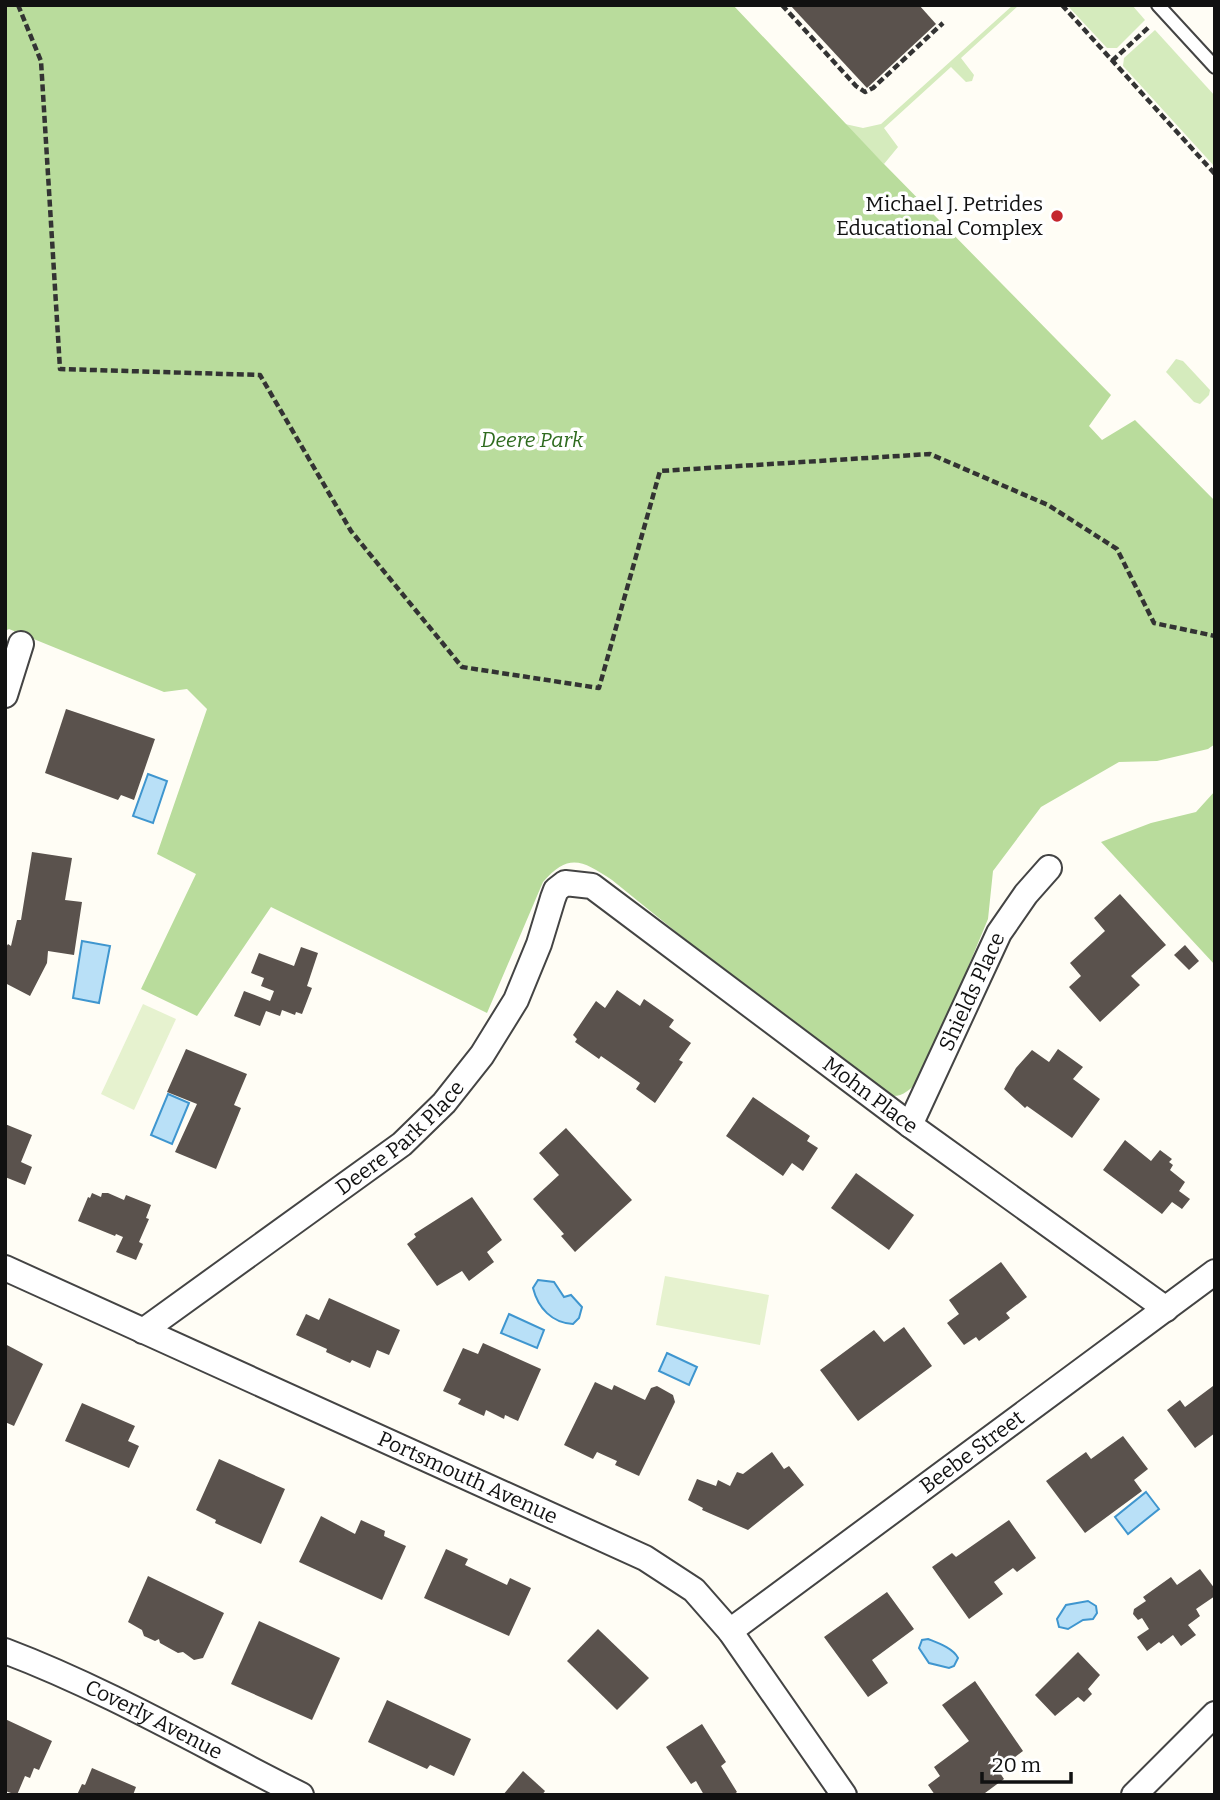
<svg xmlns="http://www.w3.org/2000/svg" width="1220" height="1800" font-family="Bitter,serif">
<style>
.green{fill:#d5ebbd}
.forest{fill:#b9dc9c}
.pitch{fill:#e6f2cf}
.water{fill:#b9e0f7;stroke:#3f96cf;stroke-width:2}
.building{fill:#5a524d}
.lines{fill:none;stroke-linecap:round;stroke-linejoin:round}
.service-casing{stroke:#444;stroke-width:16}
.minor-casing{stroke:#444;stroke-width:28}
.path{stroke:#333;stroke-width:4.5;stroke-dasharray:7 3.5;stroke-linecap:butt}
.service{stroke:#fff;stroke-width:12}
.minor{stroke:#fff;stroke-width:24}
.poi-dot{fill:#c4262e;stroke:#fff;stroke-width:2.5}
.labels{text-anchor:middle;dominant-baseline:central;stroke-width:7;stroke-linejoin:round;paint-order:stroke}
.poi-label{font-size:21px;fill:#111;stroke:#fff;text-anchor:end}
.park-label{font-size:21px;font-style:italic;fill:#2f6b1f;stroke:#fff}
.street-label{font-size:21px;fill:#111;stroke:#fff}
</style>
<rect width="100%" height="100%" fill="#fffdf5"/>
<g class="green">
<polygon points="1013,5 1019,5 961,58 974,75 972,81 966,82 951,67 884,128 898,147 884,164 845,124 863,128 881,124"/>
<polygon points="1067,5 1132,5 1145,20 1117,48 1107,48"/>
<polygon points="1155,30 1215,96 1215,167 1123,66 1124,58"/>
<polygon points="1176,359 1183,361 1210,390 1209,395 1200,404 1194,402 1166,372"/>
</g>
<g class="forest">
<path d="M5,5H733L884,164L1111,395L1089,426L1102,440L1135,420L1215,501V744L1208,749L1157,761L1119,762L1041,807L993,871L988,919L923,1076C900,1102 892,1101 863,1083L612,880C583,861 569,852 543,882L487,1013L271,907L197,1016L141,989L196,874L157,854L207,709L187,689L164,692L9,629L5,631Z"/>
<polygon points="1215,791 1215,965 1101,842 1151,823 1196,812"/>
</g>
<g class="pitch">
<polygon points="143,1004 176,1019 134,1110 101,1094"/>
<polygon points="665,1276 769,1295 760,1345 656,1325"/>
</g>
<g class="water">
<polygon points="148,774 167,781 153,823 133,816"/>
<polygon points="82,941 110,946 99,1003 73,998"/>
<polygon points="168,1094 189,1103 172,1144 151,1135"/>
<path d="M538,1280L554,1282L564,1297L571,1295L582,1307L579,1318L573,1324C552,1323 538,1308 533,1288Z"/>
<polygon points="509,1314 544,1330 537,1348 501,1333"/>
<polygon points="667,1353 697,1367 689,1385 659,1371"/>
<polygon points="1146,1492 1159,1509 1128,1534 1115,1517"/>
<polygon points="1088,1601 1096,1606 1097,1613 1093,1619 1083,1620 1068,1629 1059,1627 1057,1619 1066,1605"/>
<path d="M928,1639C938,1643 953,1648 958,1658L954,1666L949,1668L929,1663L919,1648L922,1640Z"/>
</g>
<g class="building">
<polygon points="790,5 919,5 936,24 867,88"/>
<polygon points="66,709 155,739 134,800 121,795 118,800 45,773"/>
<polygon points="32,852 72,858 65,900 82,902 74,955 48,951 47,963 30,996 5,983 5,949 8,944 11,946 17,920 21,920"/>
<polygon points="1120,894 1166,945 1131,976 1140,985 1100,1022 1069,987 1081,976 1070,963 1105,931 1094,918"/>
<polygon points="1185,945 1199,961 1189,970 1174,955"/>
<polygon points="301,947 318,953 307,986 312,988 302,1014 296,1012 295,1015 282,1010 280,1016 266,1011 260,1026 234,1016 244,991 270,1001 274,991 261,986 264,978 251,973 259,953 294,966"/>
<polygon points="617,990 640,1006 644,999 674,1020 669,1027 691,1043 679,1060 683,1062 655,1103 636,1089 640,1083 601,1056 599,1059 575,1042 577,1039 573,1035 596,1001 605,1008"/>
<polygon points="186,1049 247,1074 234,1105 241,1108 216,1169 175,1152 197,1104 167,1092"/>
<polygon points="1058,1049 1083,1067 1073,1079 1100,1099 1072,1138 1027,1106 1025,1108 1004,1089 1016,1068 1032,1050 1049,1062"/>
<polygon points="753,1097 810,1136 807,1141 818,1148 803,1171 792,1163 783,1176 726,1136"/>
<polygon points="5,1124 32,1135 21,1162 32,1167 25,1185 5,1177"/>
<polygon points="566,1128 632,1200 575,1252 561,1236 564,1234 533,1199 559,1175 539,1153"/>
<polygon points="1125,1140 1151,1161 1160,1150 1172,1159 1169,1162 1173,1165 1170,1170 1185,1182 1179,1191 1190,1199 1182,1209 1172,1202 1162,1214 1103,1170"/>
<polygon points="856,1173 914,1215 889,1250 831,1208"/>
<polygon points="92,1193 101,1197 102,1193 108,1193 124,1200 126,1195 151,1205 146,1218 149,1219 139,1242 143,1244 136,1260 116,1252 123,1237 116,1234 115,1236 78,1221 88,1197 90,1198"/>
<polygon points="472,1197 502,1240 487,1252 494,1262 469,1281 462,1271 437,1286 407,1244 416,1237 414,1234"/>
<polygon points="1001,1262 1027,1297 1006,1313 1010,1318 979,1341 976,1337 964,1345 947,1323 959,1314 949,1300"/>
<polygon points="329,1298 400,1330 389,1355 377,1350 370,1368 352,1360 350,1363 326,1352 327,1349 296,1335 306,1314 319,1320"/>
<polygon points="904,1327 932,1366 858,1421 820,1370 874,1330 884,1342"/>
<polygon points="483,1343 541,1369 518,1421 505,1415 504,1419 486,1410 484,1416 458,1404 461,1399 443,1391 463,1348 478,1354"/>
<polygon points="5,1344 43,1364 14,1426 5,1422"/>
<polygon points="595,1382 612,1390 614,1385 645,1400 651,1388 657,1386 673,1395 675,1402 639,1476 615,1465 617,1461 597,1452 593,1459 564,1445"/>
<polygon points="1213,1386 1215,1389 1215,1433 1195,1448 1167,1410 1180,1400 1185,1407"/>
<polygon points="82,1403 135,1426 128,1441 139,1446 129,1468 65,1441"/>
<polygon points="1123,1436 1148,1469 1134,1480 1142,1491 1085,1533 1046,1481 1086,1452 1091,1459"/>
<polygon points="772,1452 784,1469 789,1466 804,1485 748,1530 702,1510 703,1508 688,1500 697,1479 716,1486 718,1480 730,1486 737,1472 743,1474"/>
<polygon points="219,1459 285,1489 261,1544 215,1523 216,1520 196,1510"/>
<polygon points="321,1516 355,1534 361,1520 385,1531 384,1536 406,1546 382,1600 299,1562"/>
<polygon points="1009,1520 1036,1558 1017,1572 1013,1568 994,1582 1003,1594 969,1619 932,1567 952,1553 956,1557"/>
<polygon points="446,1549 468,1559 465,1565 507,1585 510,1578 531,1588 509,1636 424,1598"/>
<polygon points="1200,1569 1215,1589 1215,1596 1196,1609 1200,1616 1188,1625 1196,1635 1181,1646 1173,1635 1161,1644 1159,1642 1147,1651 1137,1637 1149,1629 1142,1618 1138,1620 1133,1614 1134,1609 1146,1601 1143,1597 1171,1577 1177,1585"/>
<polygon points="148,1576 224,1613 203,1658 194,1660 183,1652 178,1653 160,1643 159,1639 155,1641 144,1636 142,1630 128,1622"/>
<polygon points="887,1592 914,1629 872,1660 888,1683 868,1697 824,1637"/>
<polygon points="259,1621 340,1658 312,1720 231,1684"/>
<polygon points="598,1629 649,1678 617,1710 567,1661"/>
<polygon points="1078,1652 1100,1675 1088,1689 1092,1694 1084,1702 1078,1697 1055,1716 1035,1695"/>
<polygon points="975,1681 1023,1751 998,1770 1004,1779 985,1793 986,1795 935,1795 928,1785 940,1776 934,1767 969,1741 942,1705"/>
<polygon points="387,1700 471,1739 454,1776 430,1765 427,1769 368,1742"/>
<polygon points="5,1719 52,1741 39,1770 34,1768 30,1778 25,1776 17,1795 5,1791"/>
<polygon points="702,1724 726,1762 721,1766 737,1792 733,1795 704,1795 696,1781 691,1784 666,1747"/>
<polygon points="92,1768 136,1787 133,1795 77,1795 82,1784 85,1785"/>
<polygon points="523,1771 545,1791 542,1795 503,1795"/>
</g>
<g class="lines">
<g class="service-casing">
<polyline id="service" points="1158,5 1215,67"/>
</g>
<g class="minor-casing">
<g id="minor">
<polyline points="5,695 21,644"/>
<path id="s1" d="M910,1125L999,933L1026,894L1049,868"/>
<path id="s2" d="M5,1268L645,1558L694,1590L730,1631L844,1795"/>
<path id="s3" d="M143,1331L402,1144L444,1103L482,1055L516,1000L539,944L553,898L556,890L565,883L592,886L910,1125L1166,1309"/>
<path id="s4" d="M730,1631L1215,1272"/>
<path id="s5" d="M5,1651C108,1690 203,1746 301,1795"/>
<polyline points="1134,1795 1215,1714"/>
</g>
</g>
<g class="path">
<polyline points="18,5 41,61 60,369 260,375 351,531 462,667 599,688 660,471 930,454 1048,505 1117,549 1154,623 1215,636"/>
<polyline points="782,5 856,86 865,92 873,88 943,23"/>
<polyline points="1062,5 1215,174"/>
<polyline points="1112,61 1150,26"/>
</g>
<use href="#service" class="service"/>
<use href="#minor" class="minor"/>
</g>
<circle class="poi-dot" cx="1057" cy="216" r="7"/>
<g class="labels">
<g class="poi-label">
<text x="1043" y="204">Michael J. Petrides<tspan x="1043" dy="24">Educational Complex</tspan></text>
</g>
<g class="park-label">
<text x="532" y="440">Deere Park</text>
</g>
<g class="street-label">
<text stroke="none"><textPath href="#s1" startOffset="147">Shields Place</textPath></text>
<text stroke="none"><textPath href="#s3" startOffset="1008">Mohn Place</textPath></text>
<text stroke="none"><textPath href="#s3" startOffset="322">Deere Park Place</textPath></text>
<text stroke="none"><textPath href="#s4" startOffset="301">Beebe Street</textPath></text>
<text stroke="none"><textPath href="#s2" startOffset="508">Portsmouth Avenue</textPath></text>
<text stroke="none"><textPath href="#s5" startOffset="164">Coverly Avenue</textPath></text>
</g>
</g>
<rect width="1220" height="1800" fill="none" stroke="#111111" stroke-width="14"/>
<path d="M982 1772v10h89v-10" fill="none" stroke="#111111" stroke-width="3.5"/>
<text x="992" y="1772" font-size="21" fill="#111111" stroke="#ffffff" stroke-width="5" paint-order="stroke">20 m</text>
</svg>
